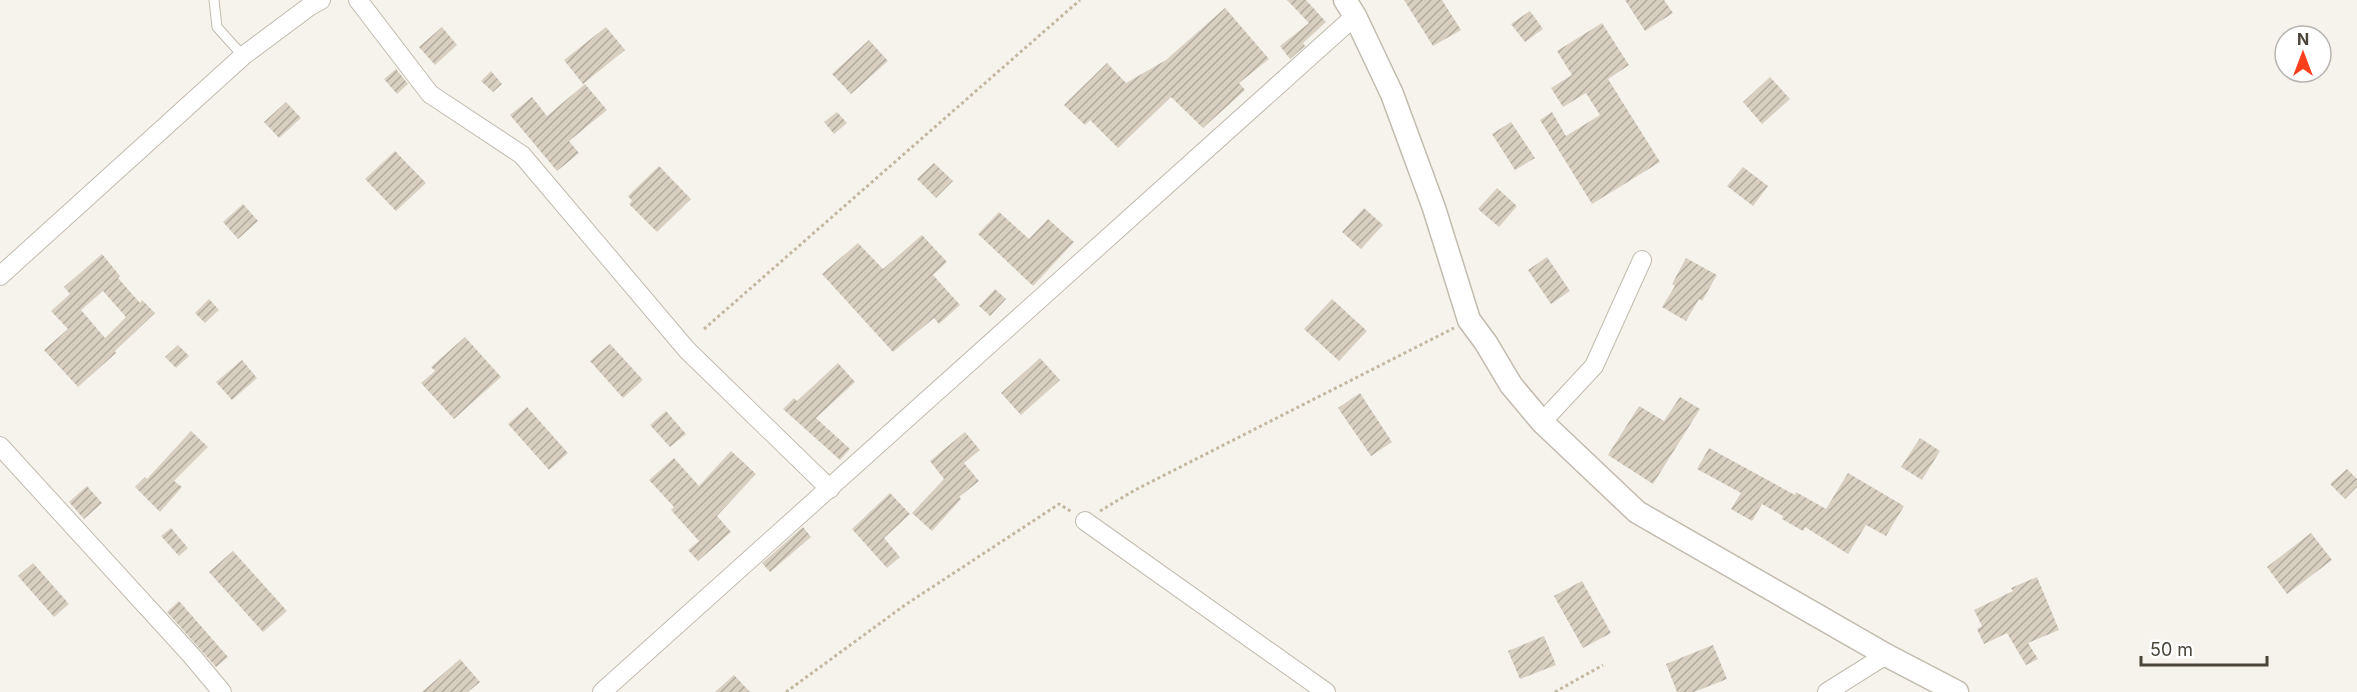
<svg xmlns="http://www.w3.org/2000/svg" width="2357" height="692" font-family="Inter,sans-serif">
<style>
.building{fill:url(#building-hatch);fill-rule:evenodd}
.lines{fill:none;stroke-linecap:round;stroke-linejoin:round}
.service-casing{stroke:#c2bbae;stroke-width:11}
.minor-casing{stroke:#c2bbae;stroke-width:20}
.tertiary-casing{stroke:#c2bbae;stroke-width:25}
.path{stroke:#c4b79f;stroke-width:3;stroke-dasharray:3 3;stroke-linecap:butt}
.service{stroke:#fff;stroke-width:9}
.minor{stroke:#fff;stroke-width:18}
.tertiary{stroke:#fff;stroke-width:22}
</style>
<defs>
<pattern id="building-hatch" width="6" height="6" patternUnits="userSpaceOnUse" patternTransform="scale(1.5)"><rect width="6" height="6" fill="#d8cfc1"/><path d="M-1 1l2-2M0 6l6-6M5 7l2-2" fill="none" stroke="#b1aa9e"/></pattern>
</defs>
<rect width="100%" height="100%" fill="#f6f3ec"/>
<g class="building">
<polygon points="1287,0 1306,0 1326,22 1303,43 1305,46 1290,59 1280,46 1309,23"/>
<polygon points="1404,0 1442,0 1461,30 1433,46"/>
<polygon points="1625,0 1664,0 1673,13 1645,31"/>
<polygon points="1225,8 1269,59 1239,83 1245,90 1203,128 1171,97 1118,148 1090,120 1085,125 1064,105 1107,63 1126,83 1166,60"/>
<polygon points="1530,11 1543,29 1525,42 1511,24"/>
<polygon points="1602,23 1629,65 1608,79 1660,162 1592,204 1540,120 1552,112 1566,136 1600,115 1586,93 1563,107 1551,88 1572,75 1557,51"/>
<polygon points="442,27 457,45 435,65 419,47"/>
<polygon points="606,27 625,50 583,84 564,60"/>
<polygon points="869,40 888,61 851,94 832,74"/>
<polygon points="396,69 408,84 397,94 384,79"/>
<polygon points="491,71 502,84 493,92 481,81"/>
<polygon points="1770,77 1790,99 1762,124 1743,102"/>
<polygon points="585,84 607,110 569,141 579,153 557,171 510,115 532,97 547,116"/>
<polygon points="286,102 301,118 279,138 264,122"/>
<polygon points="837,112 847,123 834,134 824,122"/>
<polygon points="1511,122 1535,158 1515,170 1492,134"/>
<polygon points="395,151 426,183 396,211 365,179"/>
<polygon points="934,163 953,181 936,198 917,179"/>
<polygon points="659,166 691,199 657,232 629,204 632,201 628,196"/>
<polygon points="1743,167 1768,186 1753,206 1727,186"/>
<polygon points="1497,188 1517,206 1499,227 1478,209"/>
<polygon points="243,204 258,221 238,239 223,222"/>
<polygon points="1364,208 1383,225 1361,249 1342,232"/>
<polygon points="999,212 1029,239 1048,219 1074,242 1033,286 978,234"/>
<polygon points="922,235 947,262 933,275 960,305 939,324 934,318 893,352 822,274 858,243 883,269"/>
<path d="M102,254L120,276L118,278L140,303L142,300L155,313L115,351L116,353L78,387L44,350L68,329L51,311L70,294L64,287ZM103,291L126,317L105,338L81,310Z"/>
<polygon points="1547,257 1570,291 1551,304 1528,270"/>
<polygon points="1686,258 1717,275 1702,301 1699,299 1686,321 1662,307 1675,286 1672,284"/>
<polygon points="995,289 1006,299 990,316 979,306"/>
<polygon points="209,299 219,310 205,323 195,313"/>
<polygon points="1332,299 1367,331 1339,361 1304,329"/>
<polygon points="465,337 501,377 454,419 421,383 435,371 431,367"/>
<polygon points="610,344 643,380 623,398 590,361"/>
<polygon points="178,345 189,356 176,368 165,357"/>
<polygon points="1040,358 1060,380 1021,415 1001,393"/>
<polygon points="242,360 257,378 232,400 216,382"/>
<polygon points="838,363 855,382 816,418 850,449 840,460 783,409 794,398 797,401"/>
<polygon points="1360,393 1392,442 1371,456 1338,408"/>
<polygon points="1680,397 1700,409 1653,484 1608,455 1639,406 1664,421"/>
<polygon points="527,407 568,453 549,470 508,424"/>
<polygon points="666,411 686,434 670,447 650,425"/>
<polygon points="191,431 208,447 174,481 182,487 160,512 135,487 145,477 147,479"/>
<polygon points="965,432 980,450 964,463 979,481 959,497 961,499 932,531 912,513 944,479 930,461"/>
<polygon points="1920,438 1940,451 1922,480 1901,467"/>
<polygon points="1709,448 1795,495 1796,492 1826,509 1848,473 1904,506 1886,536 1866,525 1848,554 1805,527 1803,531 1782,519 1783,516 1762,504 1752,521 1731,509 1741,493 1697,469"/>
<polygon points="731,451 756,474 717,516 731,532 698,561 688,550 699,541 671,510 674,507 649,480 674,458 699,486"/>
<polygon points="2347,469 2357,479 2357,487 2345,499 2330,484"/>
<polygon points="87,486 102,503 84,519 69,502"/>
<polygon points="890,493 910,514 884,538 900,557 887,568 852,529"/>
<polygon points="803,527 811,537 770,572 762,563"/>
<polygon points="171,528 188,548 179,556 161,536"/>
<polygon points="2311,533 2332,560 2287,594 2267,567"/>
<polygon points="233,551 287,611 263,632 209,572"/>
<polygon points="33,563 69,604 54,617 18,576"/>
<polygon points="2037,577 2059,630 2028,643 2038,659 2026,665 2007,633 1984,644 1977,629 1982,626 1974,610 2013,591 2011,588"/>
<polygon points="1582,581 1611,633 1583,648 1554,596"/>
<polygon points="179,601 228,657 216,667 167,612"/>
<polygon points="1544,636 1556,665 1520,679 1508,651"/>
<polygon points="1713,645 1727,679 1694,692 1677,692 1666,664"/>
<polygon points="460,659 480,682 468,692 422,692"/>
<polygon points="734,675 750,692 715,692"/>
</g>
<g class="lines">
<g class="service-casing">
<polyline id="service" points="214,0 217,27 243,56"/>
</g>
<g class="minor-casing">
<g id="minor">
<polyline points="358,0 430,94 522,155 687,350 830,489"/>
<polyline points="0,276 243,56 310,6 321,0"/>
<polyline points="1542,422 1594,366 1642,260"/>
<polyline points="0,446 191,655 222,692"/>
<polyline points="1085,521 1326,692"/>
<polyline points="602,692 1355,16"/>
<polyline points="1827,692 1886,655"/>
</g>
</g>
<g class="tertiary-casing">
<polyline id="tertiary" points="1345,0 1355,16 1392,94 1434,208 1469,320 1486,343 1511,385 1542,422 1637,512 1886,655 1957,692"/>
</g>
<g class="path">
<polyline points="704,329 1080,0"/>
<polyline points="1100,511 1135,490 1454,328"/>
<polyline points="786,692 905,605 1059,504 1072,512"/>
<polyline points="1555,692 1603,665"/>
</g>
<use href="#service" class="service"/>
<use href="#minor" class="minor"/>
<use href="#tertiary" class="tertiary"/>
</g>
<g transform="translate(2303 54)"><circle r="28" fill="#ffffff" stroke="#b7b4b0" stroke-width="1.5"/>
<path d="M0-4.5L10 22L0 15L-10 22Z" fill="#fc3f1d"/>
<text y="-9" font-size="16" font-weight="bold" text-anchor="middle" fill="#4b4439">N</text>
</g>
<path d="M2141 656v9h126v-9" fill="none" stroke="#4b4439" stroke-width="3"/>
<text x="2150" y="656" font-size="18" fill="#4b4439" stroke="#ffffff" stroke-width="4.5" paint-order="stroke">50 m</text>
</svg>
